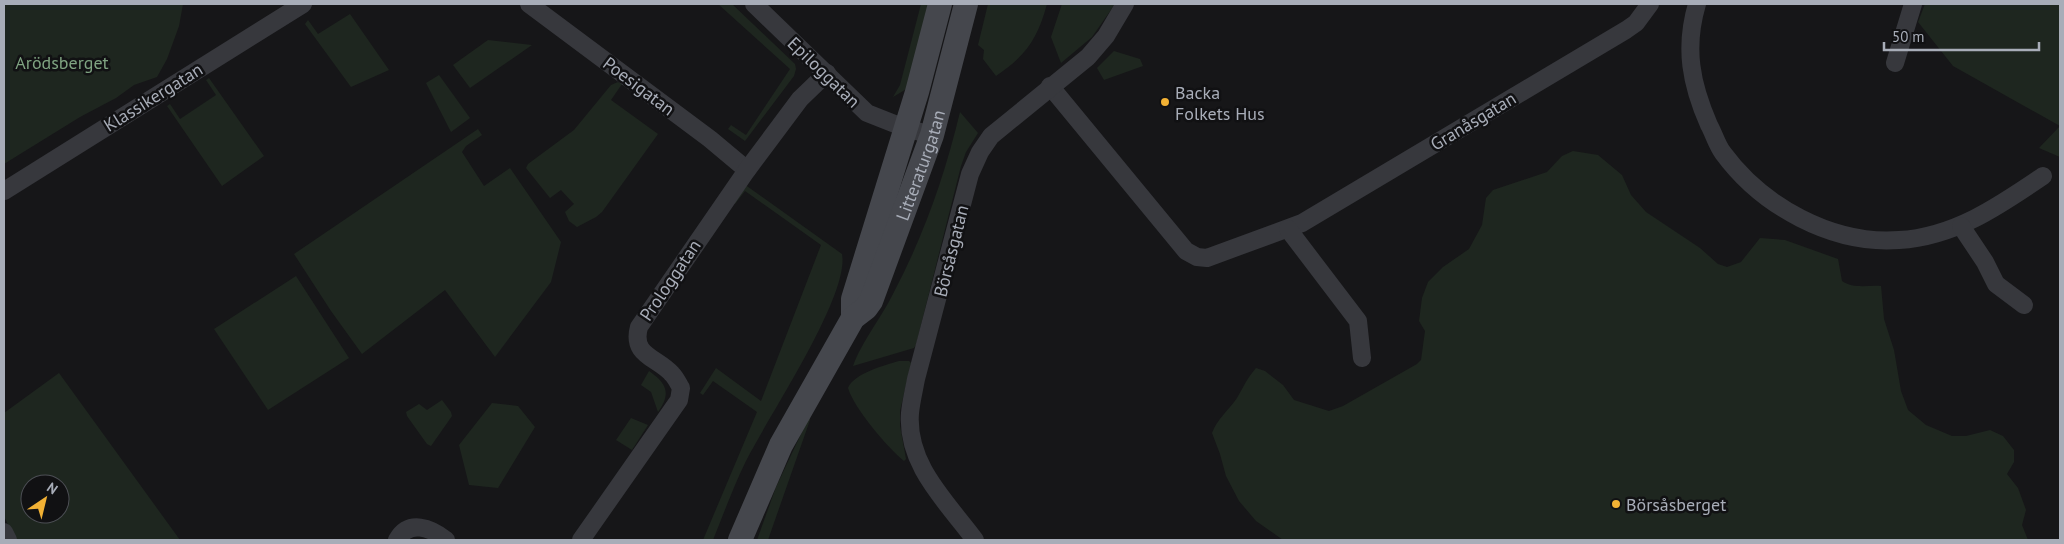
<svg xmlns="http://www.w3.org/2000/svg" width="2064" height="544" font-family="'PT Sans',sans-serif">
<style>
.green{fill:#1e261f;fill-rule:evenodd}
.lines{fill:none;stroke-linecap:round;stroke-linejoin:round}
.street{stroke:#37383d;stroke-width:18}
.secondary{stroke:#45474d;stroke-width:24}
.poi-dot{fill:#f2b134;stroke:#111113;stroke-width:2}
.labels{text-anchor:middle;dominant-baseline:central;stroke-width:5;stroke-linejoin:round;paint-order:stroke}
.park-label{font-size:18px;fill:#7fa381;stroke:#111113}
.street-label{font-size:18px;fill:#a8adb8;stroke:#111113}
.poi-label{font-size:18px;fill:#a8adb8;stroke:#111113;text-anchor:start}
</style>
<rect width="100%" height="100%" fill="#161618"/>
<g class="green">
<polygon points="4,4 183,4 179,26 167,59 157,77 134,85 116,98 80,117 4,164"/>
<polygon points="718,4 732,4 795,64 796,69 794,76 745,141 728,129 731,125 746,135 790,69"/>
<polygon points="921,4 933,4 908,88 893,97 900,85"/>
<path d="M988,4H1047C1038,38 1026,56 996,76L983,59L984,50L978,45Z"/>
<polygon points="1062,4 1115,4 1092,37 1061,63 1051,37"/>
<polygon points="1925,4 2060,4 2060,157 2039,148 2060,126 1953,66 1918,22"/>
<polygon points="350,14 389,70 351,87 305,24 308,20 318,34"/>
<polygon points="488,40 532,45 470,88 453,65"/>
<polygon points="1114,51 1140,59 1143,66 1104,80 1097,68"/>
<polygon points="439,75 470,118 451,132 426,83"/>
<polygon points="209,78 264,156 222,186 167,106 170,104 180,119 216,95 206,80"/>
<polygon points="618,82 622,84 611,100 658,134 602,212 596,217 577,227 569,221 565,212 574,204 561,190 550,198 526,168 528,164 574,130 611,85"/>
<path d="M960,112L978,133L966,152L961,166L916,345L914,348L853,366C861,343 883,315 894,292C924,235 945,175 960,112Z"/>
<polygon points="478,129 482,135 466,146 462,152 484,186 510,168 561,242 551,282 495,357 445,290 362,354 331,311 294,254"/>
<path d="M1573,151L1598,155L1622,175L1631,195L1646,212L1700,248L1718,264L1727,267L1741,262L1760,238L1785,240L1838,259L1842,281C1853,289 1868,285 1881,286L1884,319L1894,350L1901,391L1908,410L1926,425L1952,436H1966L1990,430L2003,436L2014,450V462L2007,474L2018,488L2026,510L2022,525L2028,540H1283L1256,521L1239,501L1226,476L1220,454L1212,433C1217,419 1228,411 1237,398C1244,386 1246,380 1256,368L1265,371L1283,385L1294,400L1329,411L1343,406L1417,364L1421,360L1425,331L1419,321L1422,298L1428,282L1443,267L1469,249L1482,225L1486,198L1493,190L1547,172L1562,156Z"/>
<path d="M744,184L842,254C850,296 766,420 745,463C733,488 723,515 713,540H703L757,412L713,381L703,395L700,393L716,368L761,401L821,245L745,191L735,204L732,202Z"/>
<polygon points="296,276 349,358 268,410 214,329"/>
<path d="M899,361H909L911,363L900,411V426L906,459L904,461C887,447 854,408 848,388C853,374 885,365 899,361Z"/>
<path d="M649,371C666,383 672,393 658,412L651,392L641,385Z"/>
<path d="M59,373L180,540H15L4,516V413ZM30,484H60V514H30Z"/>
<polygon points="442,400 451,412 452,416 431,446 427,444 407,416 406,412 419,404 427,410"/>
<polygon points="492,403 518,406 535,427 498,488 469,485 459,445"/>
<polygon points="809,417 810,420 768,540 757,540 776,487"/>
<polygon points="631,418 648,425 632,450 616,440"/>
</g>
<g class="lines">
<g class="street">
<polyline points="529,4 710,139 747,170"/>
<polyline points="754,4 867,113 905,128 932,135"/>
<path d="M1697,4C1684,48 1691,84 1709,125C1714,134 1717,145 1723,153C1762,206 1832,245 1899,240C1954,237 1999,206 2043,176"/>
<polyline points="1895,63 1913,4"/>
<polyline points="1050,86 1186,251 1197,257 1207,258 1302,223 1626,30 1636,23 1650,4"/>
<polyline points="4,191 303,4"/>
<polyline points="1961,226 1985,262 1996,284 2024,305"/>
<polyline points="1288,229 1358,321 1362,358"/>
<polyline points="4,532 8,540"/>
<path d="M397,540C409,519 431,528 446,540"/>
<path d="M581,540L679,400L681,388C678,383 676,378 672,374C657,357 631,356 639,327L747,170L800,99L827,73"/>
<path d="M975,540C947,502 906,465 910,413C911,402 914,390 916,379L970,174L980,152L991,136L1088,57L1106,36L1125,4"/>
</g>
<g class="secondary">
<polyline points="853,318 853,299 917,92 940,4"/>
<path id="s1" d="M740,540L781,445L853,318L866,308L871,301L932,135L966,4"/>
</g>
</g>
<g class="poi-dot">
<circle cx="1165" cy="102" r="5"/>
<circle cx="1616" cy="504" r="5"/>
</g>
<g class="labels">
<g class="park-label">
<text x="62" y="62">Arödsberget</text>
</g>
<g class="street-label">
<text transform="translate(824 72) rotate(44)">Epiloggatan</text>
<text transform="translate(639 86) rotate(37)">Poesigatan</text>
<text transform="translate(153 97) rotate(-32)">Klassikergatan</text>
<text transform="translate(1473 121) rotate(-31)">Granåsgatan</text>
<text stroke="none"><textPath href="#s1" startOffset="419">Litteraturgatan</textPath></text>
<text transform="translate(951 251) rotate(-76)">Börsåsgatan</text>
<text transform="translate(670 280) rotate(-56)">Prologgatan</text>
</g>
<g class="poi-label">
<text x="1175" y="92">Backa<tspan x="1175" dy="21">Folkets Hus</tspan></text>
<text x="1626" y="504">Börsåsberget</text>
</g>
</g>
<rect width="2064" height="544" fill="none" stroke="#a8adb8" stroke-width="10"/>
<g transform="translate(45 499) rotate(35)"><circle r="24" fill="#111113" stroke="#4d4f55"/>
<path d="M0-4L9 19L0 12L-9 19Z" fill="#f2b134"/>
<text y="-8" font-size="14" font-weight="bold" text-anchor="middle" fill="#a8adb8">N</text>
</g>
<path d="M1884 42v8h155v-8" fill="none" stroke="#a8adb8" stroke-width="2.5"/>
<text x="1892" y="42" font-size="15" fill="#a8adb8" stroke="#111113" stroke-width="4" paint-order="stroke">50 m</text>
</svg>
